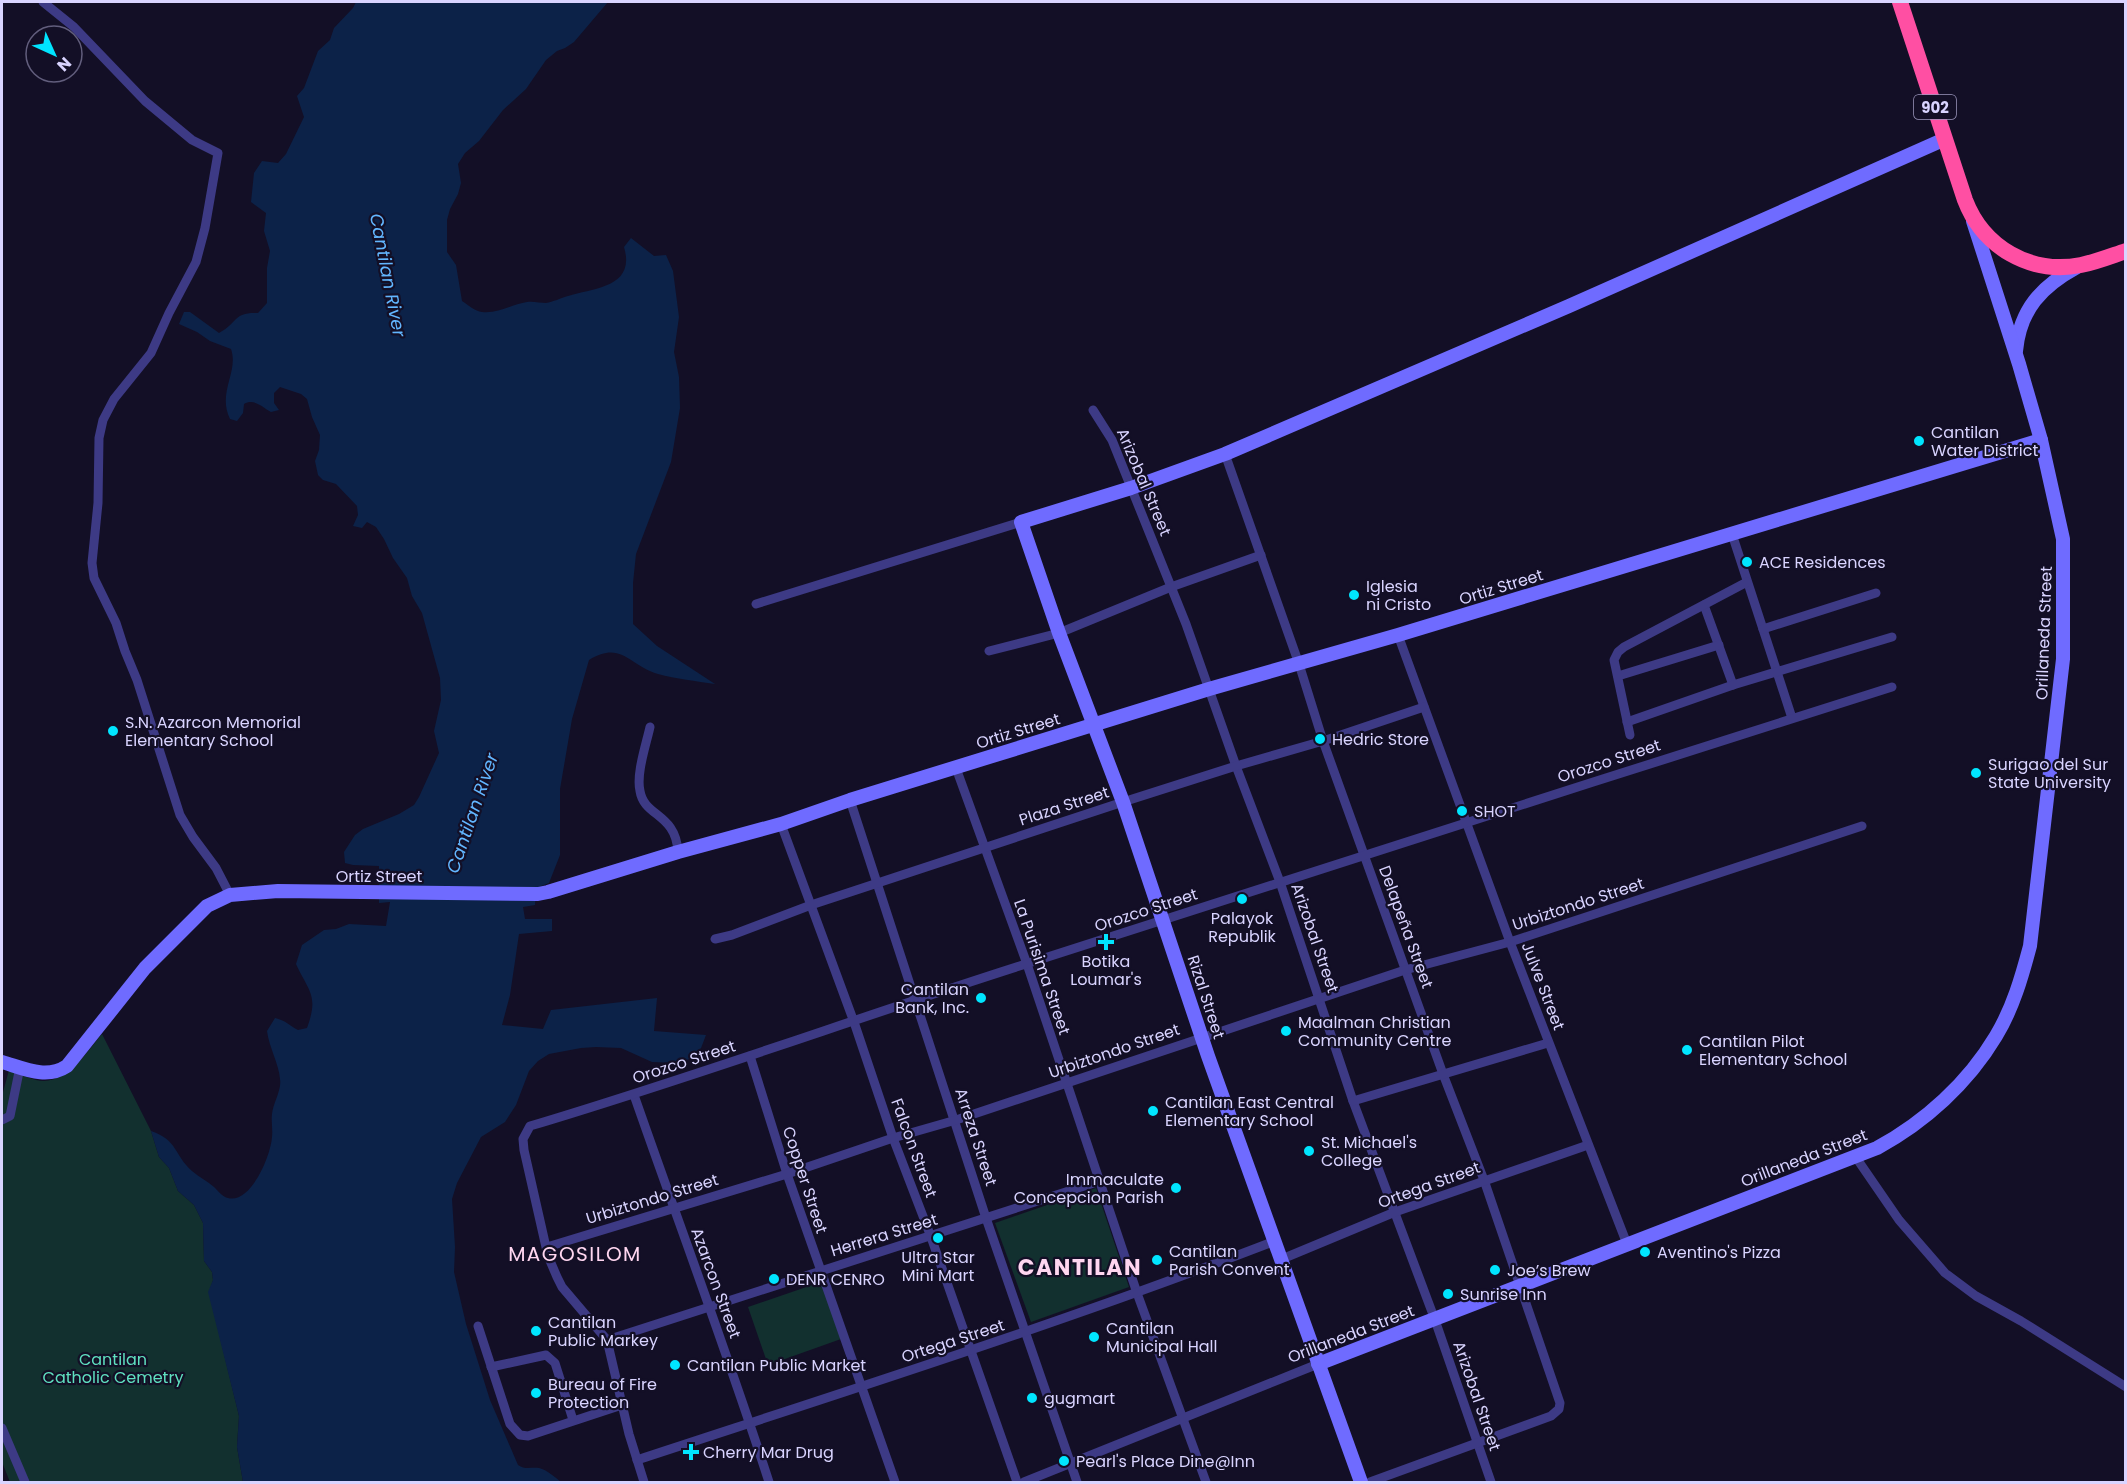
<svg xmlns="http://www.w3.org/2000/svg" width="2127" height="1484" font-family="Poppins,sans-serif">
<style>
.green{fill:#12302f}
.water{fill:#0c2248}
.lines{fill:none;stroke-linecap:round;stroke-linejoin:round}
.street{stroke:#3d3a85;stroke-width:9}
.secondary{stroke:#6f6bff;stroke-width:14}
.highway{stroke:#ff4fa3;stroke-width:16}
.poi-dot{fill:#00e5ff;stroke:#130f26;stroke-width:2}
.labels{text-anchor:middle;dominant-baseline:central;stroke-width:4.5;stroke-linejoin:round;paint-order:stroke}
.shield{fill:#130f26;stroke:#9e99be;stroke-width:1.5}
.shield-label{font-size:15px;font-weight:bold;fill:#d9d4ff}
.poi-label{font-size:16px;fill:#d9d4ff;stroke:#130f26;text-anchor:start}
.street-label{font-size:16px;fill:#d9d4ff;stroke:#130f26}
.park-label{font-size:16px;fill:#5fe0c0;stroke:#130f26}
.water-label{font-size:18px;font-style:italic;fill:#62b6ff;stroke:#130f26}
.quarter-label{font-size:20px;letter-spacing:1.5px;fill:#ffd6f0;stroke:#130f26}
.district-label{font-size:22px;font-weight:bold;letter-spacing:1.5px;fill:#ffd6f0;stroke:#130f26}
</style>
<rect width="100%" height="100%" fill="#130f26"/>
<g class="green">
<path d="M102,1034L151,1131L159,1157L169,1168L178,1191L194,1205L203,1223L204,1261L212,1272L213,1280L209,1292L239,1416L237,1447L243,1482H10L2,1462V1096L9,1070C18,1073 27,1078 36,1080C65,1087 86,1053 102,1034Z"/>
<polygon points="1096,1188 1129,1287 1031,1322 995,1223"/>
<polygon points="821,1282 841,1339 768,1365 748,1307"/>
</g>
<path class="water" d="M356,2H608L574,42L565,48L557,51L546,60L526,89L503,110L479,141L465,153L458,164L461,183L458,194L450,209L447,220V252L456,265L462,301C468,305 475,311 482,312C498,314 512,304 527,302C533,301 540,303 546,303C553,302 561,298 568,296C595,288 636,287 624,247L631,238L654,256L666,255L673,271L679,317L674,352L679,377L680,408L671,462L636,554L633,583V624L657,646L715,684C696,681 676,679 658,674C629,666 622,640 589,660L572,719L560,789V855L549,883L536,888L535,905L523,907L525,919H552V931L519,934L510,995L502,1025L543,1029L551,1010L657,998L654,1031L706,1035L698,1056L678,1063L652,1062L621,1048L596,1047L581,1048L549,1054L538,1061L529,1071L516,1105L505,1122L481,1137L457,1183L452,1199L455,1247L454,1272L466,1324L490,1400L518,1465C525,1470 531,1467 539,1468C547,1470 555,1477 561,1482H243L237,1447L239,1416L208,1292L213,1280L212,1272L204,1261L203,1223L194,1205L178,1191L169,1168L159,1157L151,1131C178,1140 174,1155 192,1171C199,1177 207,1181 214,1187C218,1191 223,1197 228,1198C251,1204 271,1155 272,1137C273,1129 271,1122 272,1114C273,1103 282,1090 280,1079C279,1064 269,1047 267,1031L275,1018C285,1020 290,1026 298,1030L307,1028C319,995 309,992 296,964L302,945L324,930L336,929L349,924L386,926L390,902L379,903V866L353,865L345,863L344,852L355,835L363,829L399,814L414,805L419,797L439,753L434,731L441,700L440,678L422,613L412,596L407,578L393,558L384,539L376,527L367,522L362,528L353,526L358,515L357,506L336,484L323,480L318,475L315,461L319,450L320,435L312,417L307,399L301,394L280,387L274,393V403L279,410L271,412C262,407 254,398 244,404L243,413L237,421L230,419C217,392 239,372 231,349L210,341L197,332L179,324L184,312H190L219,333C239,322 233,312 258,313L267,303V268L270,251L264,231L266,213L251,202L254,173L262,161L278,163L286,154L304,117L297,96L304,88L318,51L330,40L334,28L353,8Z"/>
<g class="lines">
<g class="street">
<polyline points="43,2 74,27 145,101 192,140 218,153 205,228 196,262 169,313 151,353 114,399 103,420 99,438 98,503 92,563 94,578 116,623 125,651 137,680 180,815 193,837 216,868 230,895"/>
<polyline points="1093,410 1112,440 1186,624 1236,766 1280,882 1353,1101 1435,1320 1491,1482"/>
<polyline points="1225,454 1299,664 1323,741 1443,1074 1484,1180 1560,1403 1559,1409 1551,1416 1370,1482"/>
<polyline points="1732,534 1792,718"/>
<polyline points="756,604 1021,522"/>
<polyline points="1704,605 1733,685"/>
<polyline points="1763,629 1876,593"/>
<polyline points="1398,635 1510,942 1627,1244"/>
<polyline points="989,651 1059,633 1171,587 1261,555"/>
<polyline points="1618,676 1719,645"/>
<polyline points="1627,722 1733,685 1892,637"/>
<path d="M650,727C646,745 636,774 640,791C644,817 676,813 678,852"/>
<polyline points="1630,735 1614,660 1618,652 1624,647 1747,582"/>
<polyline points="956,768 1027,964 1137,1293 1206,1482"/>
<polyline points="850,800 986,1218 1077,1482"/>
<polyline points="781,824 854,1022 893,1138 931,1237 1017,1482"/>
<polyline points="715,939 732,935 811,905 1123,802 1236,766 1323,741 1424,707"/>
<polyline points="750,1056 787,1174 895,1482"/>
<path d="M634,1095C679,1224 727,1352 769,1482"/>
<polyline points="1353,1101 1548,1043"/>
<polyline points="2,1120 10,1116 20,1067"/>
<polyline points="1855,1156 1899,1220 1945,1273 1976,1296 2021,1321 2126,1387"/>
<polyline points="547,1247 787,1174 893,1138 956,1120 1405,970 1510,942 1862,826"/>
<polyline points="1282,1259 1395,1212 1588,1145"/>
<polyline points="478,1326 510,1424 520,1435 528,1436 622,1405"/>
<polyline points="607,1340 1100,1181"/>
<polyline points="491,1367 546,1355 555,1363 573,1420"/>
<polyline points="2,1428 25,1482"/>
<path d="M637,1460C850,1390 1065,1322 1275,1241"/>
<path d="M644,1482L629,1434L607,1340L562,1287L557,1277L548,1256L524,1150L523,1139L530,1126C698,1076 862,1016 1029,963C1317,871 1604,778 1892,687"/>
<polyline points="1024,1482 1318,1364"/>
</g>
<g class="secondary">
<path d="M2016,351C2020,309 2042,286 2077,267"/>
<path d="M2,1062C23,1068 46,1080 67,1066L145,968L207,906L230,895L278,891L538,894L548,892L678,852L781,824L850,800L1209,689L1398,635L2041,440"/>
<path d="M1318,1364L1877,1148C1925,1122 1968,1083 1996,1036C2013,1008 2022,976 2030,946L2063,659V539L2041,440L2019,364L1973,221"/>
<polyline points="1361,1482 1208,1056 1123,802 1059,633 1021,522 1131,488 1225,454 1569,306 1945,139"/>
</g>
<path class="highway" d="M1900,2L1965,200C1983,247 2030,275 2081,265C2096,262 2111,256 2126,251"/>
</g>
<g class="poi-dot">
<circle cx="1919" cy="441" r="6"/>
<circle cx="1747" cy="562" r="6"/>
<circle cx="1354" cy="595" r="6"/>
<circle cx="113" cy="731" r="6"/>
<circle cx="1320" cy="739" r="6"/>
<circle cx="1976" cy="773" r="6"/>
<circle cx="1462" cy="811" r="6"/>
<circle cx="1242" cy="899" r="6"/>
<path d="M1103 933h6v6h6v6h-6v6h-6v-6h-6v-6h6z"/>
<circle cx="981" cy="998" r="6"/>
<circle cx="1286" cy="1031" r="6"/>
<circle cx="1687" cy="1050" r="6"/>
<circle cx="1153" cy="1111" r="6"/>
<circle cx="1309" cy="1151" r="6"/>
<circle cx="1176" cy="1188" r="6"/>
<circle cx="938" cy="1238" r="6"/>
<circle cx="1645" cy="1252" r="6"/>
<circle cx="1157" cy="1260" r="6"/>
<circle cx="1495" cy="1270" r="6"/>
<circle cx="774" cy="1279" r="6"/>
<circle cx="1448" cy="1294" r="6"/>
<circle cx="536" cy="1331" r="6"/>
<circle cx="1094" cy="1337" r="6"/>
<circle cx="675" cy="1365" r="6"/>
<circle cx="536" cy="1393" r="6"/>
<circle cx="1032" cy="1398" r="6"/>
<path d="M688 1443h6v6h6v6h-6v6h-6v-6h-6v-6h6z"/>
<circle cx="1064" cy="1461" r="6"/>
</g>
<g class="labels">
<rect class="shield" x="1914" y="95" width="42" height="24" rx="4.5"/>
<g class="shield-label">
<text x="1935" y="107">902</text>
</g>
<g class="poi-label">
<text x="1931" y="432">Cantilan<tspan x="1931" dy="18">Water District</tspan></text>
<text x="1759" y="562">ACE Residences</text>
<text x="1366" y="586">Iglesia<tspan x="1366" dy="18">ni Cristo</tspan></text>
<text x="125" y="722">S.N. Azarcon Memorial<tspan x="125" dy="18">Elementary School</tspan></text>
<text x="1332" y="739">Hedric Store</text>
<text x="1988" y="764">Surigao del Sur<tspan x="1988" dy="18">State University</tspan></text>
<text x="1474" y="811">SHOT</text>
<text x="1242" y="918" text-anchor="middle">Palayok<tspan x="1242" dy="18">Republik</tspan></text>
<text x="1106" y="961" text-anchor="middle">Botika<tspan x="1106" dy="18">Loumar's</tspan></text>
<text x="969" y="989" text-anchor="end">Cantilan<tspan x="969" dy="18">Bank, Inc.</tspan></text>
<text x="1298" y="1022">Maalman Christian<tspan x="1298" dy="18">Community Centre</tspan></text>
<text x="1699" y="1041">Cantilan Pilot<tspan x="1699" dy="18">Elementary School</tspan></text>
<text x="1165" y="1102">Cantilan East Central<tspan x="1165" dy="18">Elementary School</tspan></text>
<text x="1321" y="1142">St. Michael's<tspan x="1321" dy="18">College</tspan></text>
<text x="1164" y="1179" text-anchor="end">Immaculate<tspan x="1164" dy="18">Concepcion Parish</tspan></text>
<text x="1169" y="1251">Cantilan<tspan x="1169" dy="18">Parish Convent</tspan></text>
<text x="1657" y="1252">Aventino's Pizza</text>
<text x="938" y="1257" text-anchor="middle">Ultra Star<tspan x="938" dy="18">Mini Mart</tspan></text>
<text x="1507" y="1270">Joe’s Brew</text>
<text x="786" y="1279">DENR CENRO</text>
<text x="1460" y="1294">Sunrise Inn</text>
<text x="548" y="1322">Cantilan<tspan x="548" dy="18">Public Markey</tspan></text>
<text x="1106" y="1328">Cantilan<tspan x="1106" dy="18">Municipal Hall</tspan></text>
<text x="687" y="1365">Cantilan Public Market</text>
<text x="548" y="1384">Bureau of Fire<tspan x="548" dy="18">Protection</tspan></text>
<text x="1044" y="1398">gugmart</text>
<text x="703" y="1452">Cherry Mar Drug</text>
<text x="1076" y="1461">Pearl's Place Dine@Inn</text>
</g>
<g class="street-label">
<text transform="translate(1144 482) rotate(67)">Arizobal Street</text>
<text transform="translate(1501 587) rotate(-17)">Ortiz Street</text>
<text transform="translate(2044 633) rotate(-88)">Orillaneda Street</text>
<text transform="translate(1018 731) rotate(-17)">Ortiz Street</text>
<text transform="translate(1609 761) rotate(-18)">Orozco Street</text>
<text transform="translate(1064 806) rotate(-18)">Plaza Street</text>
<text x="379" y="876">Ortiz Street</text>
<text transform="translate(1578 904) rotate(-18)">Urbiztondo Street</text>
<text transform="translate(1146 910) rotate(-18)">Orozco Street</text>
<text transform="translate(1406 927) rotate(70)">Delapeña Street</text>
<text transform="translate(1315 938) rotate(71)">Arizobal Street</text>
<text transform="translate(1042 967) rotate(71)">La Purisima Street</text>
<text transform="translate(1543 986) rotate(69)">Julve Street</text>
<text transform="translate(1206 997) rotate(72)">Rizal Street</text>
<text transform="translate(1114 1051) rotate(-19)">Urbiztondo Street</text>
<text transform="translate(684 1062) rotate(-18)">Orozco Street</text>
<text transform="translate(976 1137) rotate(72)">Arreza Street</text>
<text transform="translate(914 1148) rotate(70)">Falcon Street</text>
<text transform="translate(1804 1158) rotate(-21)">Orillaneda Street</text>
<text transform="translate(805 1180) rotate(72)">Copper Street</text>
<text transform="translate(1429 1185) rotate(-20)">Ortega Street</text>
<text transform="translate(652 1199) rotate(-17)">Urbiztondo Street</text>
<text transform="translate(884 1235) rotate(-17)">Herrera Street</text>
<text transform="translate(716 1283) rotate(70)">Azarcon Street</text>
<text transform="translate(1351 1334) rotate(-21)">Orillaneda Street</text>
<text transform="translate(953 1341) rotate(-18)">Ortega Street</text>
<text transform="translate(1477 1396) rotate(71)">Arizobal Street</text>
</g>
<g class="park-label">
<text x="113" y="1359">Cantilan<tspan x="113" dy="18">Catholic Cemetry</tspan></text>
</g>
<g class="water-label">
<text transform="translate(388 275) rotate(79)">Cantilan River</text>
<text transform="translate(472 813) rotate(-71)">Cantilan River</text>
</g>
<g class="quarter-label">
<text x="575" y="1254">MAGOSILOM</text>
</g>
<g class="district-label">
<text x="1080" y="1267">CANTILAN</text>
</g>
</g>
<rect width="2127" height="1484" fill="none" stroke="#d9d4ff" stroke-width="6"/>
<g transform="translate(54 54) rotate(135)"><circle r="28" fill="#130f26" stroke="#625e7d" stroke-width="1.5"/>
<path d="M0-4.5L10 22L0 15L-10 22Z" fill="#00e5ff"/>
<text y="-9" font-size="16" font-weight="bold" text-anchor="middle" fill="#d9d4ff">N</text>
</g>
</svg>
